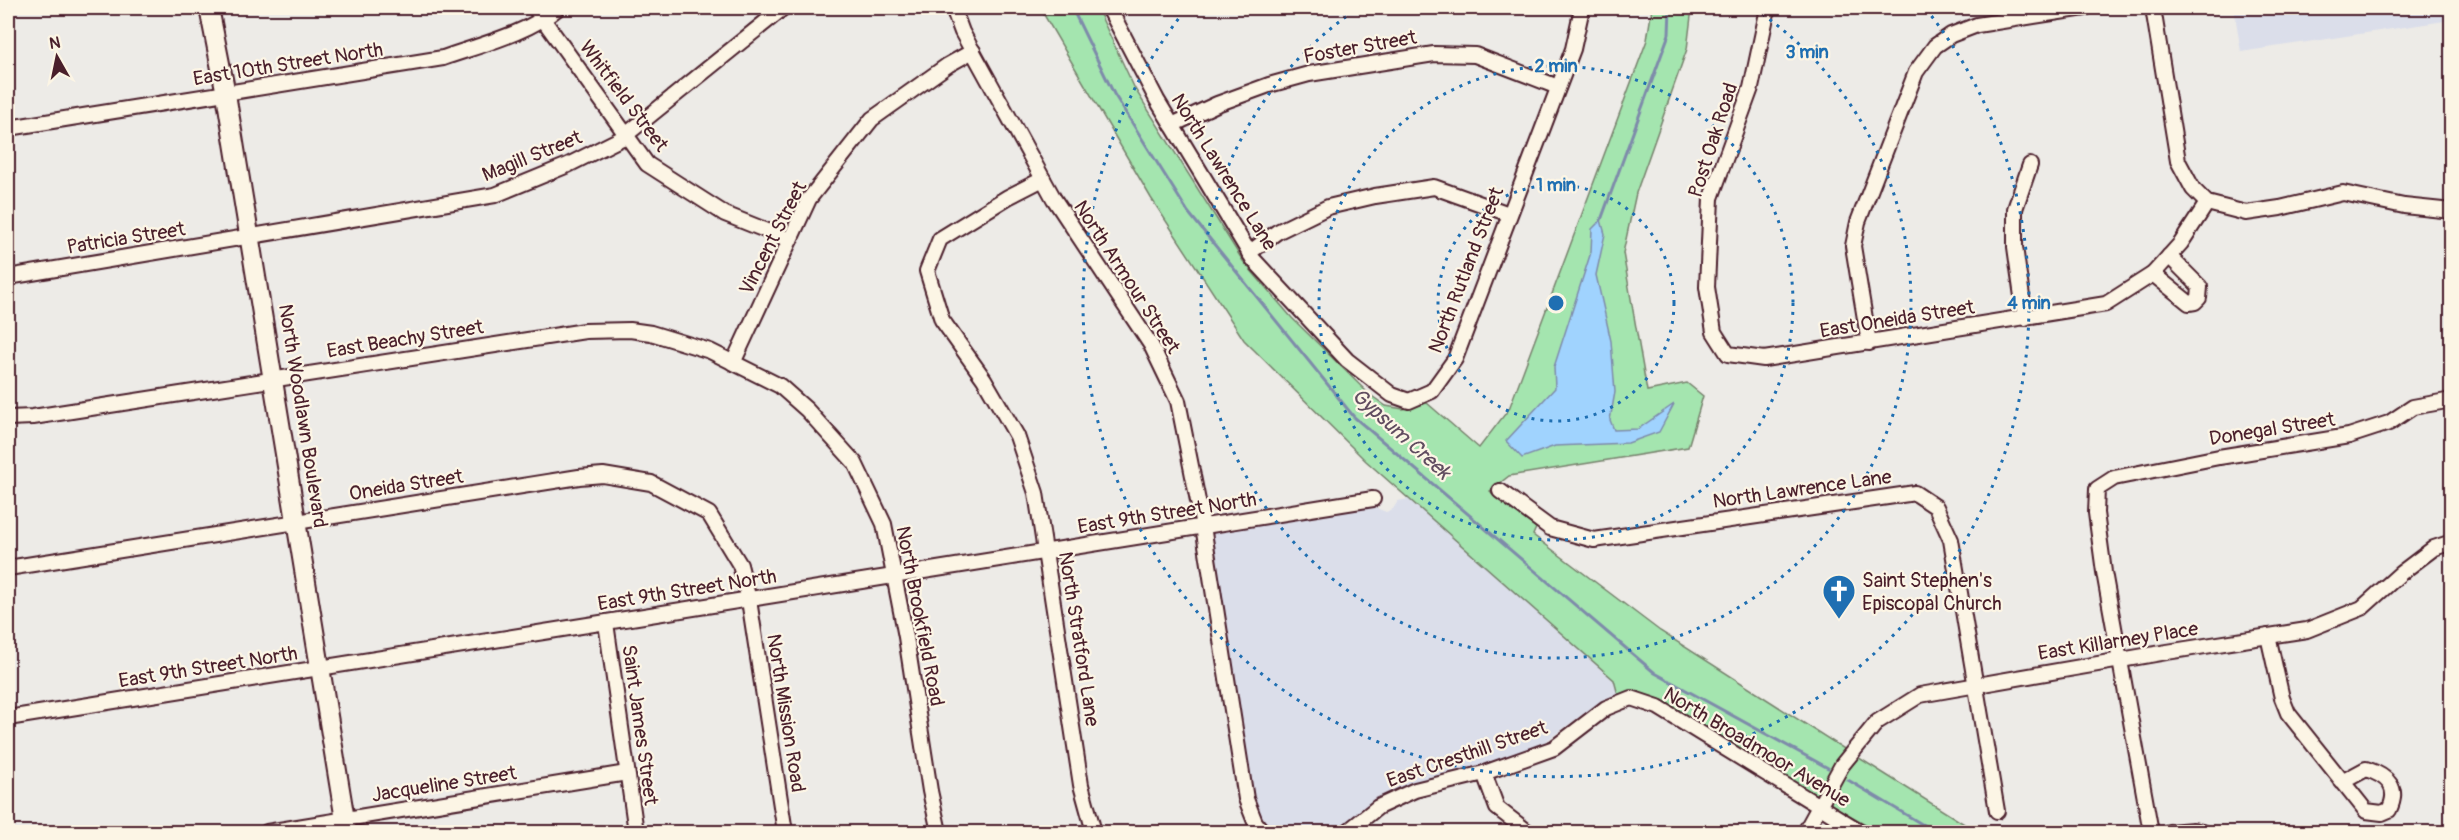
<svg xmlns="http://www.w3.org/2000/svg" width="2459" height="840" font-family="Pangolin,sans-serif">
<style>
.built{fill:#dbdeea}
.green{fill:#a4e5af;stroke:#77826d;stroke-width:1.5}
.water{fill:#a0d3fe;stroke:#7e8baa;stroke-width:1.5}
.lines{fill:none;stroke-linecap:round;stroke-linejoin:round}
.stream{stroke:#7e8baa;stroke-width:3}
.minor-casing{stroke:#4a1f2b;stroke-width:18}
.major-casing{stroke:#4a1f2b;stroke-width:22}
.minor{stroke:#fcf5e5;stroke-width:14}
.major{stroke:#fcf5e5;stroke-width:18}
.ring{fill:none;stroke:#1f6fb2;stroke-width:3;stroke-dasharray:3 6}
.labels{text-anchor:middle;dominant-baseline:central;stroke-width:4.5;stroke-linejoin:round;paint-order:stroke}
.street-label{font-size:20px;fill:#4a1f2b;stroke:#fcf5e5}
.poi-label{font-size:20px;fill:#4a1f2b;stroke:#fcf5e5;text-anchor:start}
.water-label{font-size:21px;font-style:italic;fill:#604c60;stroke:#fcf5e5}
.centre{fill:#1f6fb2;stroke:#fcf5e5;stroke-width:3}
.ring-label{font-size:18px;text-anchor:middle;font-weight:bold;fill:#1f6fb2;stroke:#fcf5e5;stroke-width:4.5;stroke-linejoin:round;paint-order:stroke}
</style>
<rect width="100%" height="100%" fill="#edebe7"/>
<filter id="ink" filterUnits="userSpaceOnUse"><feTurbulence type="fractalNoise" baseFrequency=".0167" numOctaves="2"/><feDisplacementMap in="SourceGraphic" scale="12" xChannelSelector="R" yChannelSelector="G"/><feConvolveMatrix kernelMatrix="1 2 1 2 8 2 1 2 1" color-interpolation-filters="sRGB"/></filter>
<g filter="url(#ink)">
<g class="built">
<polygon points="2234,8 2451,8 2451,20 2241,52"/>
<polygon points="1409,499 1614,680 1618,695 1606,698 1543,743 1513,757 1425,780 1375,799 1337,832 1270,832 1252,796 1210,540 1212,534 1216,530 1371,506 1386,512 1393,509 1398,501"/>
</g>
<g class="green">
<polygon points="1040,8 1097,8 1135,89 1243,261 1292,318 1369,394 1386,406 1403,409 1427,403 1479,448 1509,409 1647,40 1652,8 1692,8 1687,49 1636,193 1623,253 1647,391 1687,383 1703,396 1688,447 1509,476 1490,491 1536,528 1533,535 1660,631 1846,750 1824,787 1817,794 1807,794 1640,695 1618,695 1614,680 1366,461 1244,340 1151,198"/>
<polygon points="1856,756 1977,832 1880,832 1831,805 1831,799"/>
</g>
<polygon class="water" points="1601,220 1605,234 1596,275 1611,341 1615,392 1610,420 1614,430 1638,429 1674,404 1659,432 1628,443 1555,446 1522,458 1506,441 1555,388 1554,367 1591,252 1592,229"/>
<g class="lines">
<g class="stream">
<polyline points="1072,8 1114,94 1188,212 1354,417 1655,673 1828,768"/>
<polyline points="1601,220 1669,34 1670,8"/>
<polyline points="1848,780 1935,832"/>
</g>
<g class="minor-casing">
<g id="minor">
<polyline points="535,8 647,164 725,214 790,240"/>
<polyline points="953,8 962,32 1054,199 1151,345 1178,401 1203,526 1246,799 1255,822 1263,832"/>
<polyline points="1109,8 1157,100 1253,259 1347,360 1392,395 1409,401 1432,391 1455,359 1573,49 1582,8"/>
<polyline points="1768,8 1751,88 1711,198 1707,287 1714,332 1728,354 1764,359 2106,304 2153,274 2181,243 2207,203"/>
<polyline points="2153,8 2178,161 2193,189 2207,203 2246,213 2280,208 2343,193 2404,206 2452,211"/>
<polyline points="1172,125 1217,104 1269,85 1309,74 1434,54 1475,55 1558,87"/>
<path d="M15,127L443,58C480,45 529,33 558,8"/>
<polyline points="1043,179 1008,197 940,239 927,271 942,320 984,379 1017,436 1036,493 1081,785 1094,832"/>
<polyline points="1249,253 1277,232 1328,207 1375,196 1434,187 1509,214"/>
<polyline points="2153,274 2189,303 2195,302 2199,298 2200,287 2169,256"/>
<polyline points="8,277 495,195 568,165 622,138 783,8"/>
<polyline points="2025,318 2015,247 2015,209 2030,165"/>
<polyline points="1869,343 1853,246 1858,222 1916,72 1935,46 1951,35 1977,25 2085,8"/>
<polyline points="733,363 809,199 872,119 948,65 973,51"/>
<polyline points="8,418 33,417 585,331 630,330 651,333 710,351 780,386 807,410 855,463 884,524 906,637 930,791 939,832"/>
<polyline points="1500,491 1550,528 1594,540 1915,493 1936,507 1951,540 1997,811"/>
<polyline points="8,568 579,477 603,475 651,483 709,514 740,565 749,600 785,832"/>
<polyline points="606,623 636,832"/>
<path d="M2268,636L2282,698L2288,713L2366,811L2382,813L2389,810C2400,788 2388,776 2366,769L2342,782"/>
<polyline points="8,718 1373,499"/>
<polyline points="1484,773 1497,808 1528,832"/>
<polyline points="267,832 627,773"/>
<polyline points="1347,832 1378,807 1415,790 1484,773 1554,748 1606,708 1631,698 1658,707 1861,832"/>
<polyline points="1805,832 1842,765 1877,722 1920,695 2167,652 2307,630 2362,608 2401,573 2434,548 2452,542"/>
<polyline points="2151,832 2104,572 2096,513 2097,489 2114,478 2219,457 2349,436 2389,423 2413,407 2452,400"/>
<polyline points="2169,832 2193,830 2202,832"/>
</g>
</g>
<g class="major-casing">
<polyline id="major" points="209,8 226,94 347,832"/>
</g>
<use href="#minor" class="minor"/>
<use href="#major" class="major"/>
</g>
</g>
<g class="ring">
<circle cx="1556" cy="303" r="118"/>
<circle cx="1556" cy="303" r="237"/>
<path d="M1755 9A355 355 0 1 1 1357 9"/>
<path d="M1926 9A473 473 0 1 1 1186 9"/>
</g>
<defs>
<g id="church-pin" transform="scale(1.725)"><path d="M0 17L-7.5 6A9.5 9.5 0 1 1 7.5 6Z" fill="#1f6fb2" stroke="#fcf5e5"/><path d="M-1.2-6h2.4v3.5h3.3v2.4h-3.3V6h-2.4V-.1h-3.3v-2.4h3.3Z" fill="#fff"/></g>
</defs>
<g fill-rule="evenodd">
<use href="#church-pin" x="1839" y="591"/>
</g>
<g class="labels">
<g class="street-label">
<text transform="translate(1360 47) rotate(-10)">Foster Street</text>
<text transform="translate(288 64) rotate(-9)">East 10th Street North</text>
<text transform="translate(624 96) rotate(53)">Whitfield Street</text>
<text transform="translate(1713 140) rotate(-72)">Post Oak Road</text>
<text transform="translate(532 156) rotate(-22)">Magill Street</text>
<text transform="translate(1224 172) rotate(58)">North Lawrence Lane</text>
<text transform="translate(126 238) rotate(-9)">Patricia Street</text>
<text transform="translate(773 238) rotate(-63)">Vincent Street</text>
<text transform="translate(1466 270) rotate(-69)">North Rutland Street</text>
<text transform="translate(1127 277) rotate(57)">North Armour Street</text>
<text transform="translate(1897 319) rotate(-9)">East Oneida Street</text>
<text transform="translate(405 339) rotate(-9)">East Beachy Street</text>
<text transform="translate(303 416) rotate(81)">North Woodlawn Boulevard</text>
<text transform="translate(2272 429) rotate(-9)">Donegal Street</text>
<text transform="translate(406 485) rotate(-9)">Oneida Street</text>
<text transform="translate(1802 489) rotate(-8)">North Lawrence Lane</text>
<text transform="translate(1167 513) rotate(-9)">East 9th Street North</text>
<text transform="translate(687 590) rotate(-9)">East 9th Street North</text>
<text transform="translate(920 616) rotate(79)">North Brookfield Road</text>
<text transform="translate(1079 639) rotate(81)">North Stratford Lane</text>
<text transform="translate(2118 641) rotate(-9)">East Killarney Place</text>
<text transform="translate(208 667) rotate(-9)">East 9th Street North</text>
<text transform="translate(786 713) rotate(81)">North Mission Road</text>
<text transform="translate(640 725) rotate(82)">Saint James Street</text>
<text transform="translate(1757 747) rotate(31)">North Broadmoor Avenue</text>
<text transform="translate(1467 754) rotate(-19)">East Cresthill Street</text>
<text transform="translate(444 784) rotate(-9)">Jacqueline Street</text>
</g>
<g class="poi-label">
<text x="1862" y="580">Saint Stephen's<tspan x="1862" dy="23">Episcopal Church</tspan></text>
</g>
<g class="water-label">
<text transform="translate(1401 434) rotate(42)">Gypsum Creek</text>
</g>
</g>
<circle cx="1556" cy="303" r="9" class="centre"/>
<g class="ring-label">
<text x="1807" y="58">3 min</text>
<text x="1556" y="72">2 min</text>
<text x="1556" y="191">1 min</text>
<text x="2029" y="309">4 min</text>
</g>
<rect width="2459" height="840" fill="none" stroke="#fcf5e5" stroke-width="30"/>
<rect x="15" y="15" width="2429" height="810" fill="none" stroke="#4a1f2b" stroke-width="2" filter="url(#ink)"/>
<g transform="translate(57 57) rotate(351)" stroke="#fcf5e5" stroke-width="4.5" paint-order="stroke">
<path d="M0-4.5L10 22L0 15L-10 22Z" fill="#4a1f2b"/>
<text y="-9" font-size="16" font-weight="bold" text-anchor="middle" fill="#4a1f2b">N</text>
</g>
</svg>
